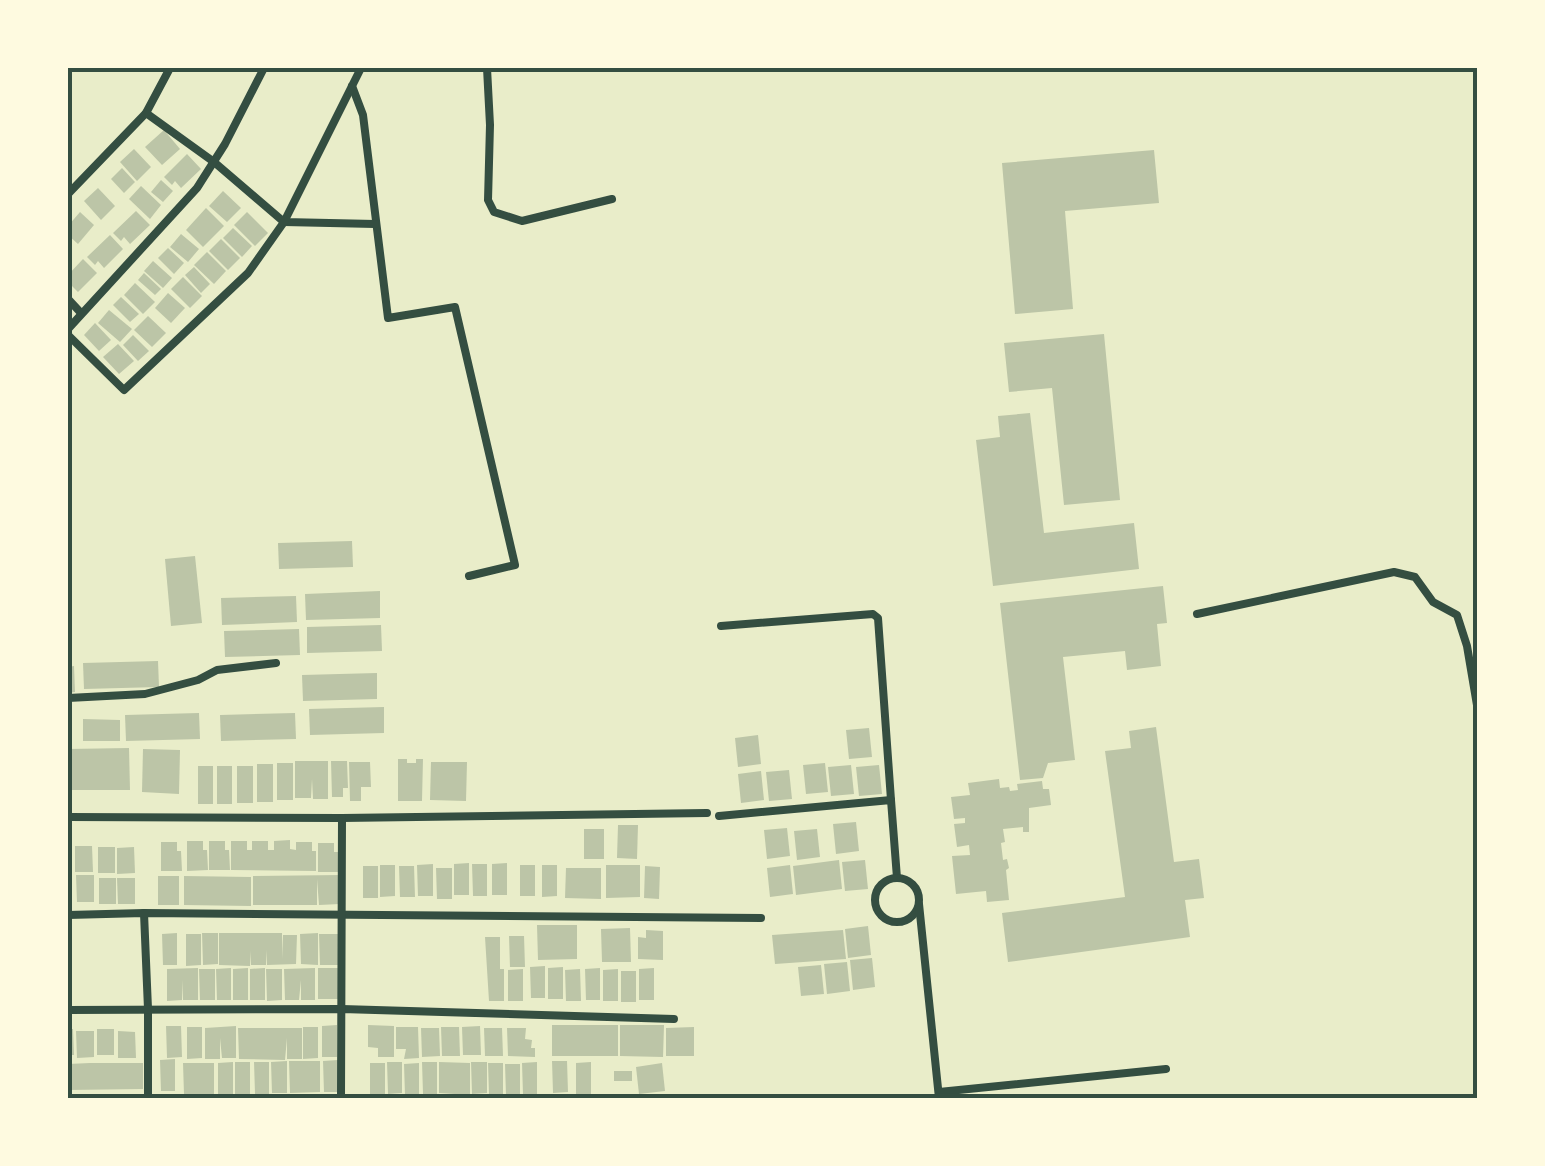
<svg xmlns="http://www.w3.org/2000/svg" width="1545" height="1166" font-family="'Work Sans',sans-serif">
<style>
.building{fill:#bcc5a7}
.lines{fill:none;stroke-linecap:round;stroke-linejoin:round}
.minor{stroke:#344e41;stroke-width:8}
.neatline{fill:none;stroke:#344e41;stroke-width:4}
</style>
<rect width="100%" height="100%" fill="#e9edc9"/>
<g class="building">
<polygon points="164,130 180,149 162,165 145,147"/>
<polygon points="134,149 151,167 137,181 120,162"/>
<polygon points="1154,150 1159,203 1065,211 1073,309 1015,314 1002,163"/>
<polygon points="187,154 201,169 181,188 175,181 172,185 164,177"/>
<polygon points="122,168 135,182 124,193 111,179"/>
<polygon points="161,180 173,191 163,202 151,192"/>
<polygon points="141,186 161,205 150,219 129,199"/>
<polygon points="98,188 115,206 101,220 84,201"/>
<polygon points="223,191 241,208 227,222 209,206"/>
<polygon points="206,208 224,226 203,247 186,230"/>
<polygon points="136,211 150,225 130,244 124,237 121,241 113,233"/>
<polygon points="80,212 94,225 78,244 68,235 68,226"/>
<polygon points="247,212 268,233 255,246 234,225"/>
<polygon points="233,228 252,246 242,257 223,238"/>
<polygon points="181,234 199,249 188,262 170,247"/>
<polygon points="110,235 123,249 104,268 98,261 95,265 87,257"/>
<polygon points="221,239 240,258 228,270 209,251"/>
<polygon points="168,248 184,263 174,274 158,258"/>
<polygon points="207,252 226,271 214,284 194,265"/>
<polygon points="83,259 97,273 78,292 72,286 68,290 68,275"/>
<polygon points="153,261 172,278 163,288 144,271"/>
<polygon points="194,267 210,284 201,293 185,275"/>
<polygon points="144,273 161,289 155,295 138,280"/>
<polygon points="183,277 202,296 190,308 171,289"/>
<polygon points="135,283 155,302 143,314 124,295"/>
<polygon points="168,293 185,308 171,323 155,308"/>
<polygon points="121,297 139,314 130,322 113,305"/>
<polygon points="109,310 132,329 120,342 98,323"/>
<polygon points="148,316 166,333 152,347 134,330"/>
<polygon points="95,323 111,340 99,351 84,335"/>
<polygon points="1104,334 1120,500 1064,505 1052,388 1009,392 1004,343"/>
<polygon points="133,335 149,351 138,361 123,345"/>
<polygon points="118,344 134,361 119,374 103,357"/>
<polygon points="1030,413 1044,533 1134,523 1139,569 993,586 976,440 1000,437 998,416"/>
<polygon points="352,541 353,567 279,569 278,543"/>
<polygon points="195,556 202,623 171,626 165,559"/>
<polygon points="1163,586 1167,623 1157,624 1161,666 1127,670 1125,651 1063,657 1075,760 1048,763 1043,778 1020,780 1000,603"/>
<polygon points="380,591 380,618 306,620 305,594"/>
<polygon points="296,596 297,622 222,625 221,598"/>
<polygon points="381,625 382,651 307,653 307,627"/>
<polygon points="299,629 300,655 225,657 224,631"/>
<polygon points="158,661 159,687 84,689 83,663"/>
<polygon points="74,666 75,692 68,693 68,667"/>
<polygon points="377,673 377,699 303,701 302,675"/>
<polygon points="384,707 384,733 310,735 309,709"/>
<polygon points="199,713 200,739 126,741 125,715"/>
<polygon points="295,713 296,739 221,741 220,715"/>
<polygon points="83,719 120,720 120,741 83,741"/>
<polygon points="1156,727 1174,862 1199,859 1204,898 1185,900 1190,937 1008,962 1002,913 1125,897 1105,751 1131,748 1129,731"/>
<polygon points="869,728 872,757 849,759 846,730"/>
<polygon points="758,735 761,764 738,767 735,738"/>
<polygon points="129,748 130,790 68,790 68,749"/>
<polygon points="143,749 180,750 179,794 142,792"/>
<polygon points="398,759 407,759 407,763 416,763 416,759 423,759 422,801 398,801"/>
<polygon points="295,761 328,761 328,799 313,799 312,779 311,798 295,798"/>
<polygon points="331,761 347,761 348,788 343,788 343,797 332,797"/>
<polygon points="349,762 370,762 371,787 361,787 361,801 350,801"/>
<polygon points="431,762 467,762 466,801 430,800"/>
<rect x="277" y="763" width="16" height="37"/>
<polygon points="825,763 828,792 806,794 803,765"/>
<rect x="257" y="764" width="16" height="38"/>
<polygon points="851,765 854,794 831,796 828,767"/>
<polygon points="879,765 882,794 859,796 856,767"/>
<rect x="198" y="766" width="15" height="38"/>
<rect x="217" y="766" width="15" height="38"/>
<rect x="237" y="766" width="16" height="37"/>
<polygon points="789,770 792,799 769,801 766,772"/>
<polygon points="761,771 764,800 741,803 738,774"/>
<polygon points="999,779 1000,788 1009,787 1010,791 1018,790 1017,784 1042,781 1043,789 1049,789 1051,805 1029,808 1029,832 1023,832 1023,827 1003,829 1005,842 1001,843 1003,860 1007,859 1009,868 1006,870 1009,900 987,902 986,891 956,894 952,856 970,855 969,845 957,847 954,824 965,823 965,818 954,819 951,797 970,795 968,783"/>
<polygon points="856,822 859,851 836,854 833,824"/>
<polygon points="618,825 638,825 637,859 617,858"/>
<polygon points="787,828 790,856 767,859 764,830"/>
<rect x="584" y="829" width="20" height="30"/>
<polygon points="817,829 820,857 797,860 794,831"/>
<polygon points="290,840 290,849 296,850 296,842 312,842 312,851 316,851 316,871 231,870 231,841 247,841 247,850 252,850 252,841 268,841 268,850 274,850 274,841"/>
<polygon points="187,841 203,841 203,850 207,850 208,870 187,871"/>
<polygon points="209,841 225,841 225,850 229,850 230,870 209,870"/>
<polygon points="161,842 177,842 177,851 181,851 182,871 161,871"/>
<polygon points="318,843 334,843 334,852 339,852 339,872 318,872"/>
<polygon points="75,846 92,846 93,872 75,872"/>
<rect x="98" y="847" width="17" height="26"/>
<polygon points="134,847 135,873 117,874 117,848"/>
<polygon points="839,860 842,889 796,895 793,866"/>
<polygon points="865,860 868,889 845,891 842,862"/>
<polygon points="469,863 469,895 454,895 454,864"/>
<polygon points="507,863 507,895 492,895 492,864"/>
<polygon points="433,864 433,896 418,896 417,865"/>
<polygon points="472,864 487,864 487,896 473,896"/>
<polygon points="380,865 395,865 395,896 380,897"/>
<rect x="520" y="865" width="15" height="31"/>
<polygon points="542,865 557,865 557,896 542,897"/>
<polygon points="606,865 640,865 640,897 606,898"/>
<polygon points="790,865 793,894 770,897 767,868"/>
<rect x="363" y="866" width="15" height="32"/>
<polygon points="399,866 414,866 415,897 400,897"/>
<polygon points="645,866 660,867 659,899 644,898"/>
<polygon points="436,868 452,868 452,899 437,899"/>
<polygon points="566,868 601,868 601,899 565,898"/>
<polygon points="76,875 94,875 94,902 77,902"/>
<polygon points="341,875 340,904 319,905 317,879 317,905 253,905 253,876"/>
<rect x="158" y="876" width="21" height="29"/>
<polygon points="184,876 251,877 251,906 184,905"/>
<rect x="99" y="878" width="17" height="26"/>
<polygon points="117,878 135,878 135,904 118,904"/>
<rect x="68" y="880" width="4" height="26"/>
<polygon points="537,925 577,925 577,959 538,960"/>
<polygon points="868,926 871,955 848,958 845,929"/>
<polygon points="630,928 631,962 602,962 601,929"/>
<polygon points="646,930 663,931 663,960 638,959 638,937 646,938"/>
<polygon points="843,930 846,959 775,964 772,935"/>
<polygon points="177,933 177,965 163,965 162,934"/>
<polygon points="202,933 218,933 218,964 203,965"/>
<polygon points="219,933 282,933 282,959 283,935 297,935 296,964 267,965 266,950 266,965 251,965 251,951 250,966 219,965"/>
<polygon points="318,933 318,965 301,964 300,934"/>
<polygon points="186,934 201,934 201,965 186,966"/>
<polygon points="319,934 340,934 340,965 320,965"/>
<polygon points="509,936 524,936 525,967 510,967"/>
<polygon points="485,937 500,937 500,969 504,969 504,1001 489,1001"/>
<polygon points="872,958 875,987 853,990 850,960"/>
<polygon points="847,962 850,991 827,994 824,964"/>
<polygon points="821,965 824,994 801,996 798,967"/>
<polygon points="545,966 545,998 531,998 530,967"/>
<polygon points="563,967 563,999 548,999 548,968"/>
<polygon points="198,968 198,1000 183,1000 182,980 182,1000 167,1001 167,969"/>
<polygon points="231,968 231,1000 217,1000 216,969"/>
<polygon points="248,968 248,1000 233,1000 233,969"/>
<polygon points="265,968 265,1000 250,1000 250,969"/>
<polygon points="315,968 315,1000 301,1000 301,980 299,1000 285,1000 284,969"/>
<rect x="318" y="968" width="20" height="31"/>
<polygon points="600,968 600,1000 586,1000 585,969"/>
<polygon points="654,968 654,1000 639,1000 639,969"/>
<polygon points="199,969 215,969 215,1000 200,1000"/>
<polygon points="266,969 282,969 282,1000 267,1001"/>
<polygon points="523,969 523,1001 508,1001 508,970"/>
<polygon points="580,969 581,1001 566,1001 565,970"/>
<polygon points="618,969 618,1001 603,1001 603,970"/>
<rect x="621" y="971" width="15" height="31"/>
<polygon points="337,1025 337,1057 322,1057 322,1026"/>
<polygon points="368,1025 394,1026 394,1057 378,1057 378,1048 368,1047"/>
<rect x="552" y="1025" width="66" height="31"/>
<polygon points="620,1025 664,1025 663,1057 620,1056"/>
<polygon points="166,1026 181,1026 182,1057 167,1058"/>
<polygon points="236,1026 236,1058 222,1058 220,1038 220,1059 205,1059 205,1028"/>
<polygon points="480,1026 481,1055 463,1055 462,1027"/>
<polygon points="187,1027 202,1027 202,1058 187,1059"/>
<polygon points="303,1027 318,1027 318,1058 303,1059"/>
<polygon points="396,1027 418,1027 419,1058 404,1059 406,1049 396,1049"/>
<polygon points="441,1027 459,1027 460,1056 442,1056"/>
<polygon points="694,1027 694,1056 666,1056 666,1028"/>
<polygon points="238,1028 302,1028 302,1059 287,1059 287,1038 285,1060 239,1059"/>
<polygon points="421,1028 439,1028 440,1056 422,1057"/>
<polygon points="484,1028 502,1028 503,1056 485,1056"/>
<polygon points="507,1028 526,1028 525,1039 532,1040 531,1048 535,1048 535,1057 508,1056"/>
<polygon points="68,1029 73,1029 74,1055 68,1055"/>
<rect x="97" y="1029" width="17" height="26"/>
<polygon points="76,1031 94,1031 94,1057 77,1058"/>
<polygon points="118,1031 135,1032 136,1058 118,1058"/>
<polygon points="175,1059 175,1091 161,1091 160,1060"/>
<polygon points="338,1060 338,1092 324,1092 323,1061"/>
<polygon points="287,1061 287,1093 272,1093 271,1062"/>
<polygon points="289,1061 320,1061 320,1092 290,1093"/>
<polygon points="552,1061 567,1061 568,1092 553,1093"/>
<polygon points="233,1062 233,1094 218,1094 218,1063"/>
<rect x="235" y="1062" width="15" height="32"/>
<polygon points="254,1062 269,1062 269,1094 255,1094"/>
<polygon points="387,1062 402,1062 402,1093 388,1094"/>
<polygon points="422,1062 437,1062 437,1094 423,1094"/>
<polygon points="439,1062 470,1063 470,1095 439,1093"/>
<polygon points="471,1062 487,1062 487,1093 472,1094"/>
<polygon points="537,1062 537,1094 523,1094 522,1063"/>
<polygon points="591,1062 591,1094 576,1094 576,1063"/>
<polygon points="90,1063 143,1063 143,1089 68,1090 68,1064"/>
<polygon points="183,1063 214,1063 214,1095 184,1094"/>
<rect x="370" y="1063" width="15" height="31"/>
<polygon points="419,1063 419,1095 405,1095 404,1064"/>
<polygon points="488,1063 503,1063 503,1094 489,1094"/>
<polygon points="662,1063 665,1091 639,1094 636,1067"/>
<polygon points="505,1064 520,1064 520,1095 506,1095"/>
<rect x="614" y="1071" width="18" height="10"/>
</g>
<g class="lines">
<g class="minor">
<polyline points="487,68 490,125 488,200 494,212 522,221 612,199"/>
<polyline points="352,86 363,115 388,318 455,307 515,565 469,576"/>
<polyline points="146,113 214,162 284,222 375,224"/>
<polyline points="68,194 146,113 170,68"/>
<polyline points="68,299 81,313"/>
<polyline points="68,329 197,188 225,144 264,68"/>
<polyline points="68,335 124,390 248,273 284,222 361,68"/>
<polyline points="1197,614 1394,572 1415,577 1433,602 1457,615 1467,646 1478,711"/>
<polyline points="721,626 873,614 878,618 891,800"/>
<polyline points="68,698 145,694 198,680 217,670 276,663"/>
<polyline points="719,816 891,800 897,878"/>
<polyline points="68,817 342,818 707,813"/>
<circle cx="897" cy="900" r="22"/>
<polyline points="919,904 939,1098"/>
<polyline points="144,913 148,1009 148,1098"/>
<polyline points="68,915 144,913 761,918"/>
<polyline points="68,1010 342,1009 674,1019"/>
<polyline points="939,1092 1166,1069"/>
<polyline points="341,1098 342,818"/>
</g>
</g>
<rect width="1545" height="1166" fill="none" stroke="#fefae0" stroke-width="140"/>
<rect x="70" y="70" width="1405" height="1026" class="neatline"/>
</svg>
